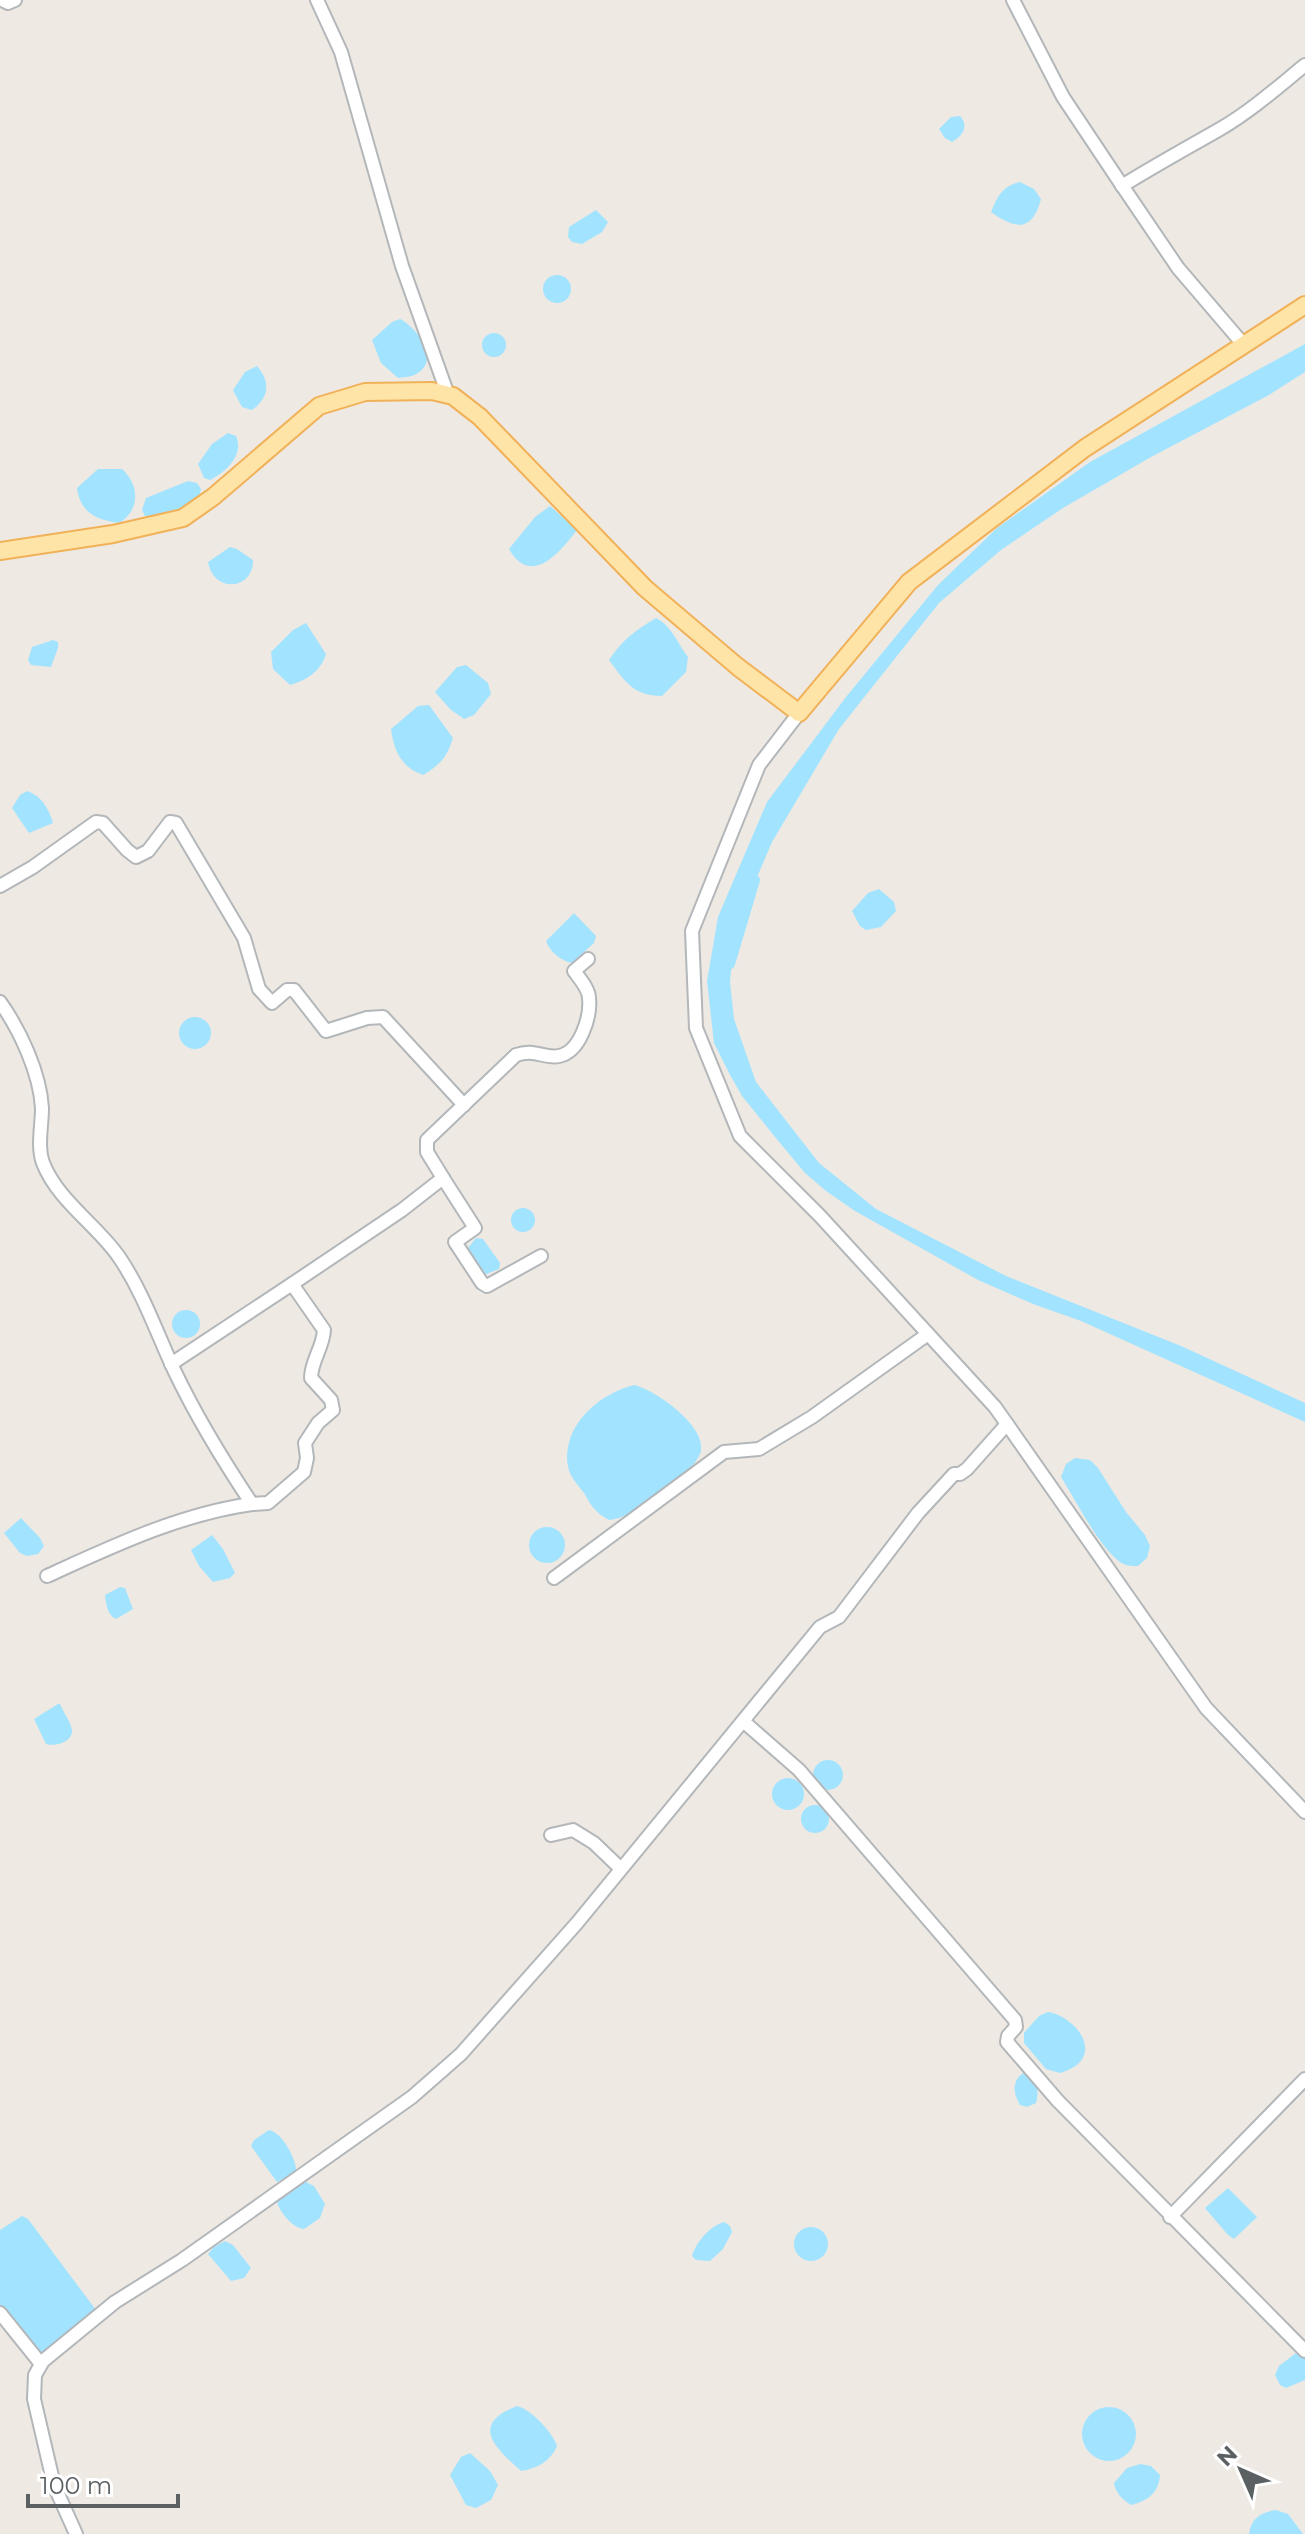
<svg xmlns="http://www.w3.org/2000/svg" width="1305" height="2534" font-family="Montserrat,sans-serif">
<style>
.water{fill:#a2e3ff}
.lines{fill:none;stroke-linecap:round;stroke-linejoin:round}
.canal{stroke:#a2e3ff;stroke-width:10}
.minor-casing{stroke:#b3b7ba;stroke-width:16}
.major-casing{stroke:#f1b159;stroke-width:20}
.minor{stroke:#fff;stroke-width:12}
.major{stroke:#ffe4a7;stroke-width:16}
</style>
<rect width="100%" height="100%" fill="#eeeae3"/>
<g class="water">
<path d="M960,116C969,126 963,136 952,142L945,138L939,129L951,117Z"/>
<path d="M1020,182L1034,189L1041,199C1032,234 1013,228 991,212C998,195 1003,186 1020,182Z"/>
<polygon points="596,210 608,222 602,232 582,244 572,242 568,237 569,227"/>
<circle cx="557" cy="289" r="14"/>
<path d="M400,319C416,327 441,359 418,373C413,377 405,377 398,378L381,363L372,340L392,322Z"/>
<circle cx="494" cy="345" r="12"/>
<polygon points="1305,344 1305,372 1269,395 1151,457 1063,508 1001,550 939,603 839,729 772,842 749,896 734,940 730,982 734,1019 756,1082 819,1163 876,1209 1006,1276 1181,1346 1305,1403 1305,1422 1081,1321 1033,1304 978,1280 855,1211 826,1191 805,1173 775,1137 742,1096 729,1073 714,1043 707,981 718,917 767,802 846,697 938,585 997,528 1090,462"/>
<path d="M257,366C271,382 269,398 252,410L242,407L233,390L245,372Z"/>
<path d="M228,433L236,436C244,455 227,471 210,480L204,478L198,464L212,444Z"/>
<path d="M98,469H122C140,485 140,511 119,523C96,520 80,512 77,488Z"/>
<path d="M188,481L197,483L201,489C200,495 197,503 192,507C184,513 154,519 145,516L142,510L146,498Z"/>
<path d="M550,506L577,530C560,552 531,588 509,549L535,517Z"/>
<path d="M230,547L237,549L253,560C254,589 214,595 208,562Z"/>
<path d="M656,618C671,625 678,644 688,657L686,672L662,696C634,696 625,682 609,660C622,640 636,630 656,618Z"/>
<path d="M306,623L326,654C321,671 307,680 290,685L273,669L271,652L293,630Z"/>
<polygon points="53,640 58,642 58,648 51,667 31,665 28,660 32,647"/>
<polygon points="466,665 488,683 491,694 474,715 464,719 451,710 435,692 457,667"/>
<path d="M429,705L453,738C447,757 441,764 423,775C401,767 394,751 391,729L418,706Z"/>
<path d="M27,791C41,795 49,809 53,823L29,833L12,808L20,795Z"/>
<polygon points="879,889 894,902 896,911 881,927 866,930 860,926 852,911 868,893"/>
<path d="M574,913L596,936L594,943L572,963C561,961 550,952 546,941Z"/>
<circle cx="195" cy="1033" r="16"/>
<circle cx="523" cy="1220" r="12"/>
<polygon points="476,1238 483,1239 500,1263 499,1269 484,1275 468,1248"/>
<circle cx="186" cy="1324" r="14"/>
<path d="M634,1385C656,1390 706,1426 701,1451C695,1474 633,1519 609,1520C596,1513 591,1506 584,1493C578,1485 569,1476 568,1466C562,1425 599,1394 634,1385Z"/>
<path d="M1075,1458L1090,1460L1098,1468L1126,1512L1145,1535L1150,1546L1147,1558L1138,1566C1131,1566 1125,1566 1120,1562C1099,1547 1075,1499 1061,1477L1066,1464Z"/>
<polygon points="21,1518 40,1538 44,1546 38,1554 27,1556 20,1553 4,1533"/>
<circle cx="547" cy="1545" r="18"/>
<polygon points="212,1535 223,1549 235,1573 230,1578 213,1582 199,1566 191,1550"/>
<path d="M120,1587L125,1588L133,1609L116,1619C107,1615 106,1604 105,1595Z"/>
<path d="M58,1704H60C63,1712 71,1722 72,1730C73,1742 55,1747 46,1744L34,1719Z"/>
<circle cx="828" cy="1775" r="15"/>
<circle cx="788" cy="1794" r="16"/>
<circle cx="815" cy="1819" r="14"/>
<path d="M1048,2012C1078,2017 1108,2059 1060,2073L1046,2069L1024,2043V2033L1039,2016Z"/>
<path d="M1025,2072C1036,2078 1040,2091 1036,2103L1027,2107L1020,2105C1013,2093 1011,2080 1025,2072Z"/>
<path d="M269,2130C282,2132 297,2160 296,2172L277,2182L251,2146L254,2140Z"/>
<path d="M302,2180L314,2186L325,2204L320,2218L304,2229C293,2228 280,2213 277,2202L279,2196Z"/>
<polygon points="1228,2188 1257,2217 1234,2239 1228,2235 1205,2208"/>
<polygon points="22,2216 28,2219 96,2310 42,2354 37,2354 0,2307 0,2230"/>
<path d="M724,2222L730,2226L732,2232L723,2249L710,2261L696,2260L692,2256C696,2242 710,2226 724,2222Z"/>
<circle cx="811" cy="2244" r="17"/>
<polygon points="225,2241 233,2245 251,2268 244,2278 231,2281 208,2254 214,2247"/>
<polygon points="1296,2353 1305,2357 1305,2380 1286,2388 1280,2385 1275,2375 1279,2366"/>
<path d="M517,2406C532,2410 552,2432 557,2446C551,2461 536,2469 521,2471C495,2448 469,2424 517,2406Z"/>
<circle cx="1109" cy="2434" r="27"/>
<polygon points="470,2453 490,2471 498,2485 491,2500 476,2508 466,2505 450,2475 461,2457"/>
<path d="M1140,2464L1151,2466L1160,2475C1159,2492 1148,2501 1131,2505C1123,2500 1116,2494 1114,2483L1127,2468Z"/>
<path d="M1276,2510L1288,2514L1303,2534H1249C1251,2518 1261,2512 1276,2510Z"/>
</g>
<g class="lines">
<polyline class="canal" points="730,964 755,880"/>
<g class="minor-casing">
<g id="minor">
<polyline points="2,0 8,3 15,0"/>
<polyline points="317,0 341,52 402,266 448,395"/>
<polyline points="1013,0 1063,97 1119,181 1178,268 1243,344"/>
<path d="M1122,186C1154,166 1187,148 1220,129C1251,111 1278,87 1305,65"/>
<polyline points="799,713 759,765 692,931 696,1028 740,1136 820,1216 995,1407 1206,1708 1305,1812"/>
<polyline points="0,886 33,867 96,822 103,823 127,850 136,857 148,851 170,822 176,823 244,938 259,989 272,1003 287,990 294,990 326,1031 367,1018 383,1017 464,1105"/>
<path d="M0,1002C20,1030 40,1073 42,1108C42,1126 37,1146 43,1163C58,1201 97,1225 119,1257C143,1292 157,1334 175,1372C197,1418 224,1462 252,1504L268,1503L304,1472L307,1458L305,1443L318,1423L333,1410L331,1400L311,1378C311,1361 323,1348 324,1330L292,1284L402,1210L443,1178L475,1228L455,1242L482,1283L487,1286L541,1256"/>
<path d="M443,1178L427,1152V1140L516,1055C535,1048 543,1059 559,1056C580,1052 591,1017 589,998C589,989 580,979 574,971L588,959"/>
<polyline points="171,1364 292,1284"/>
<path d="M47,1576C113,1546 180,1514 252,1504"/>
<polyline points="554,1578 724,1452 759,1449 812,1417 928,1334"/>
<polyline points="743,1721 799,1770 1015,2020 1016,2027 1008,2036 1007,2042 1058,2101 1305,2351"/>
<polyline points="551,1835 573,1830 594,1843 620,1868"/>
<polyline points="1170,2217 1305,2079"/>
<polyline points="0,2313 41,2364"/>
<polyline points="76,2534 54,2485 34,2399 35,2375 43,2361 115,2302 182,2260 412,2097 461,2054 577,1923 820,1627 839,1617 918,1513 954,1474 960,1474 967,1469 1007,1424"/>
</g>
</g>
<g class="major-casing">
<polyline id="major" points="0,551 113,534 183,518 213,497 319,406 365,392 432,391 453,396 480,417 645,588 738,667 799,713 909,582 1085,448 1305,305"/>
</g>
<use href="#minor" class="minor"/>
<use href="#major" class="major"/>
</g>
<g transform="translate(1241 2470) rotate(315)" stroke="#ffffff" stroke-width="6" paint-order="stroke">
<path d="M0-6L14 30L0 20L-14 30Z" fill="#5b6063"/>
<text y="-12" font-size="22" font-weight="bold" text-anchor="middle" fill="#5b6063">N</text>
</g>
<path d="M28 2494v12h150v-12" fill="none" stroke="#5b6063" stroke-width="4"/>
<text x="40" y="2494" font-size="24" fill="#5b6063" stroke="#ffffff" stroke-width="6" paint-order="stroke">100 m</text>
</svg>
